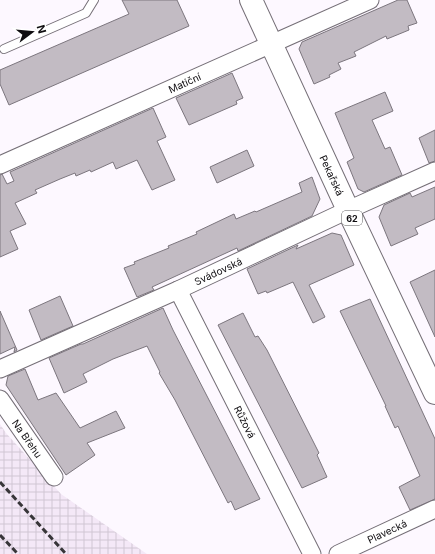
<svg xmlns="http://www.w3.org/2000/svg" width="435" height="554" font-family="Inter,sans-serif">
<style>
.industrial{fill:url(#industrial-grid)}
.building{fill:#c2bbc3;stroke:#7c767e}
.lines{fill:none;stroke-linecap:round;stroke-linejoin:round}
.service-casing{stroke:#756f77;stroke-width:10}
.minor-casing{stroke:#756f77;stroke-width:19}
.primary-casing{stroke:#756f77;stroke-width:24}
.service{stroke:#fff;stroke-width:8}
.minor{stroke:#fff;stroke-width:17}
.primary{stroke:#fff;stroke-width:22}
.rail{stroke:#383639;stroke-width:3;stroke-dasharray:6 3;stroke-linecap:butt}
.labels{text-anchor:middle;dominant-baseline:central;stroke-width:3.5;stroke-linejoin:round;paint-order:stroke}
.shield{fill:#fff;stroke:#575658;stroke-width:1}
.shield-label{font-size:9px;font-weight:bold;fill:#0f0d10}
.street-label{font-size:10px;fill:#0f0d10;stroke:#fff}
</style>
<defs>
<pattern id="industrial-grid" width="8" height="8" patternUnits="userSpaceOnUse"><rect width="8" height="8" fill="#f4e8f7"/><path d="M0 4h8M4 0v8" fill="none" stroke="#d0c6d3"/></pattern>
</defs>
<rect width="100%" height="100%" fill="#fdf8ff"/>
<polygon class="industrial" points="0,424 6,433 61,494 147,554 0,554"/>
<g class="building">
<polygon points="122,0 177,0 189,26 9,105 0,84 0,70 129,14"/>
<polygon points="398,0 407,0 417,23 408,26 409,30 387,39 386,36 354,52 356,56 338,63 341,69 329,75 330,77 314,84 299,49 302,42"/>
<polygon points="232,73 243,98 236,101 237,104 189,125 176,98"/>
<polygon points="385,92 393,111 372,120 385,149 390,147 402,175 364,192 358,189 347,162 354,158 335,113"/>
<polygon points="153,108 166,137 157,141 175,180 152,190 137,160 116,169 113,162 91,172 90,170 76,176 75,173 60,179 35,190 37,193 15,203 26,224 10,231 18,249 0,257 0,175 2,174 7,184 14,181 10,172"/>
<polygon points="435,130 435,161 429,163 419,138"/>
<polygon points="247,150 254,166 217,183 210,167"/>
<polygon points="312,177 320,199 312,216 238,251 237,248 152,287 154,290 137,297 124,268 135,264 134,262 169,248 168,246 197,234 196,232 234,214 236,219 255,211 256,212 302,192 299,183"/>
<polygon points="435,187 435,219 415,228 418,234 391,246 379,217 384,205 410,193 412,197"/>
<polygon points="332,233 341,235 354,265 309,285 325,317 313,323 293,282 267,293 266,291 258,294 247,269 298,245 296,249"/>
<polygon points="435,270 435,337 410,282"/>
<polygon points="60,296 73,326 41,340 29,310"/>
<polygon points="370,299 435,439 435,499 410,510 399,487 420,476 398,426 395,428 385,406 386,406 340,311"/>
<polygon points="163,308 173,330 260,499 235,510 231,501 228,503 175,400 159,373 160,372 147,346 113,359 83,374 87,382 64,393 49,358 81,344 83,344"/>
<polygon points="0,311 17,350 14,352 15,347 0,354"/>
<polygon points="243,313 255,337 258,336 267,350 319,453 317,455 327,477 302,488 218,325"/>
<polygon points="25,369 38,400 56,393 80,428 116,411 125,428 87,443 95,455 66,475 6,385 8,376"/>
</g>
<g class="lines">
<g class="service-casing">
<polyline id="service" points="4,49 86,13 94,0"/>
</g>
<g class="minor-casing">
<g id="minor">
<path id="s1" d="M0,165L370,0"/>
<path id="s2" d="M178,290L312,554"/>
<path id="s3" d="M0,369L178,290L348,210L435,171"/>
<path id="s4" d="M0,399L54,477"/>
<path id="s5" d="M338,554L435,509"/>
</g>
</g>
<g class="primary-casing">
<g id="primary">
<path id="s6" d="M251,0L348,210L435,393"/>
</g>
</g>
<use href="#service" class="service"/>
<use href="#minor" class="minor"/>
<use href="#primary" class="primary"/>
<g class="rail">
<polyline points="0,482 66,554"/>
<polyline points="0,535 18,554"/>
</g>
</g>
<g class="labels">
<rect class="shield" x="342" y="211" width="20" height="14" rx="3"/>
<g class="shield-label">
<text x="352" y="218">62</text>
</g>
<g class="street-label">
<text stroke="none"><textPath href="#s1" startOffset="202">Matiční</textPath></text>
<text stroke="none"><textPath href="#s6" startOffset="193">Pekařská</textPath></text>
<text stroke="none"><textPath href="#s3" startOffset="239">Svádovská</textPath></text>
<text stroke="none"><textPath href="#s2" startOffset="148">Růžová</textPath></text>
<text stroke="none"><textPath href="#s4" startOffset="48">Na Břehu</textPath></text>
<text stroke="none"><textPath href="#s5" startOffset="54">Plavecká</textPath></text>
</g>
</g>
<g transform="translate(32 32) rotate(74)" stroke="#ffffff" stroke-width="3" paint-order="stroke">
<path d="M0-3L7 15L0 10L-7 15Z" fill="#0f0d10"/>
<text y="-6" font-size="11" font-weight="bold" text-anchor="middle" fill="#0f0d10">N</text>
</g>
</svg>
